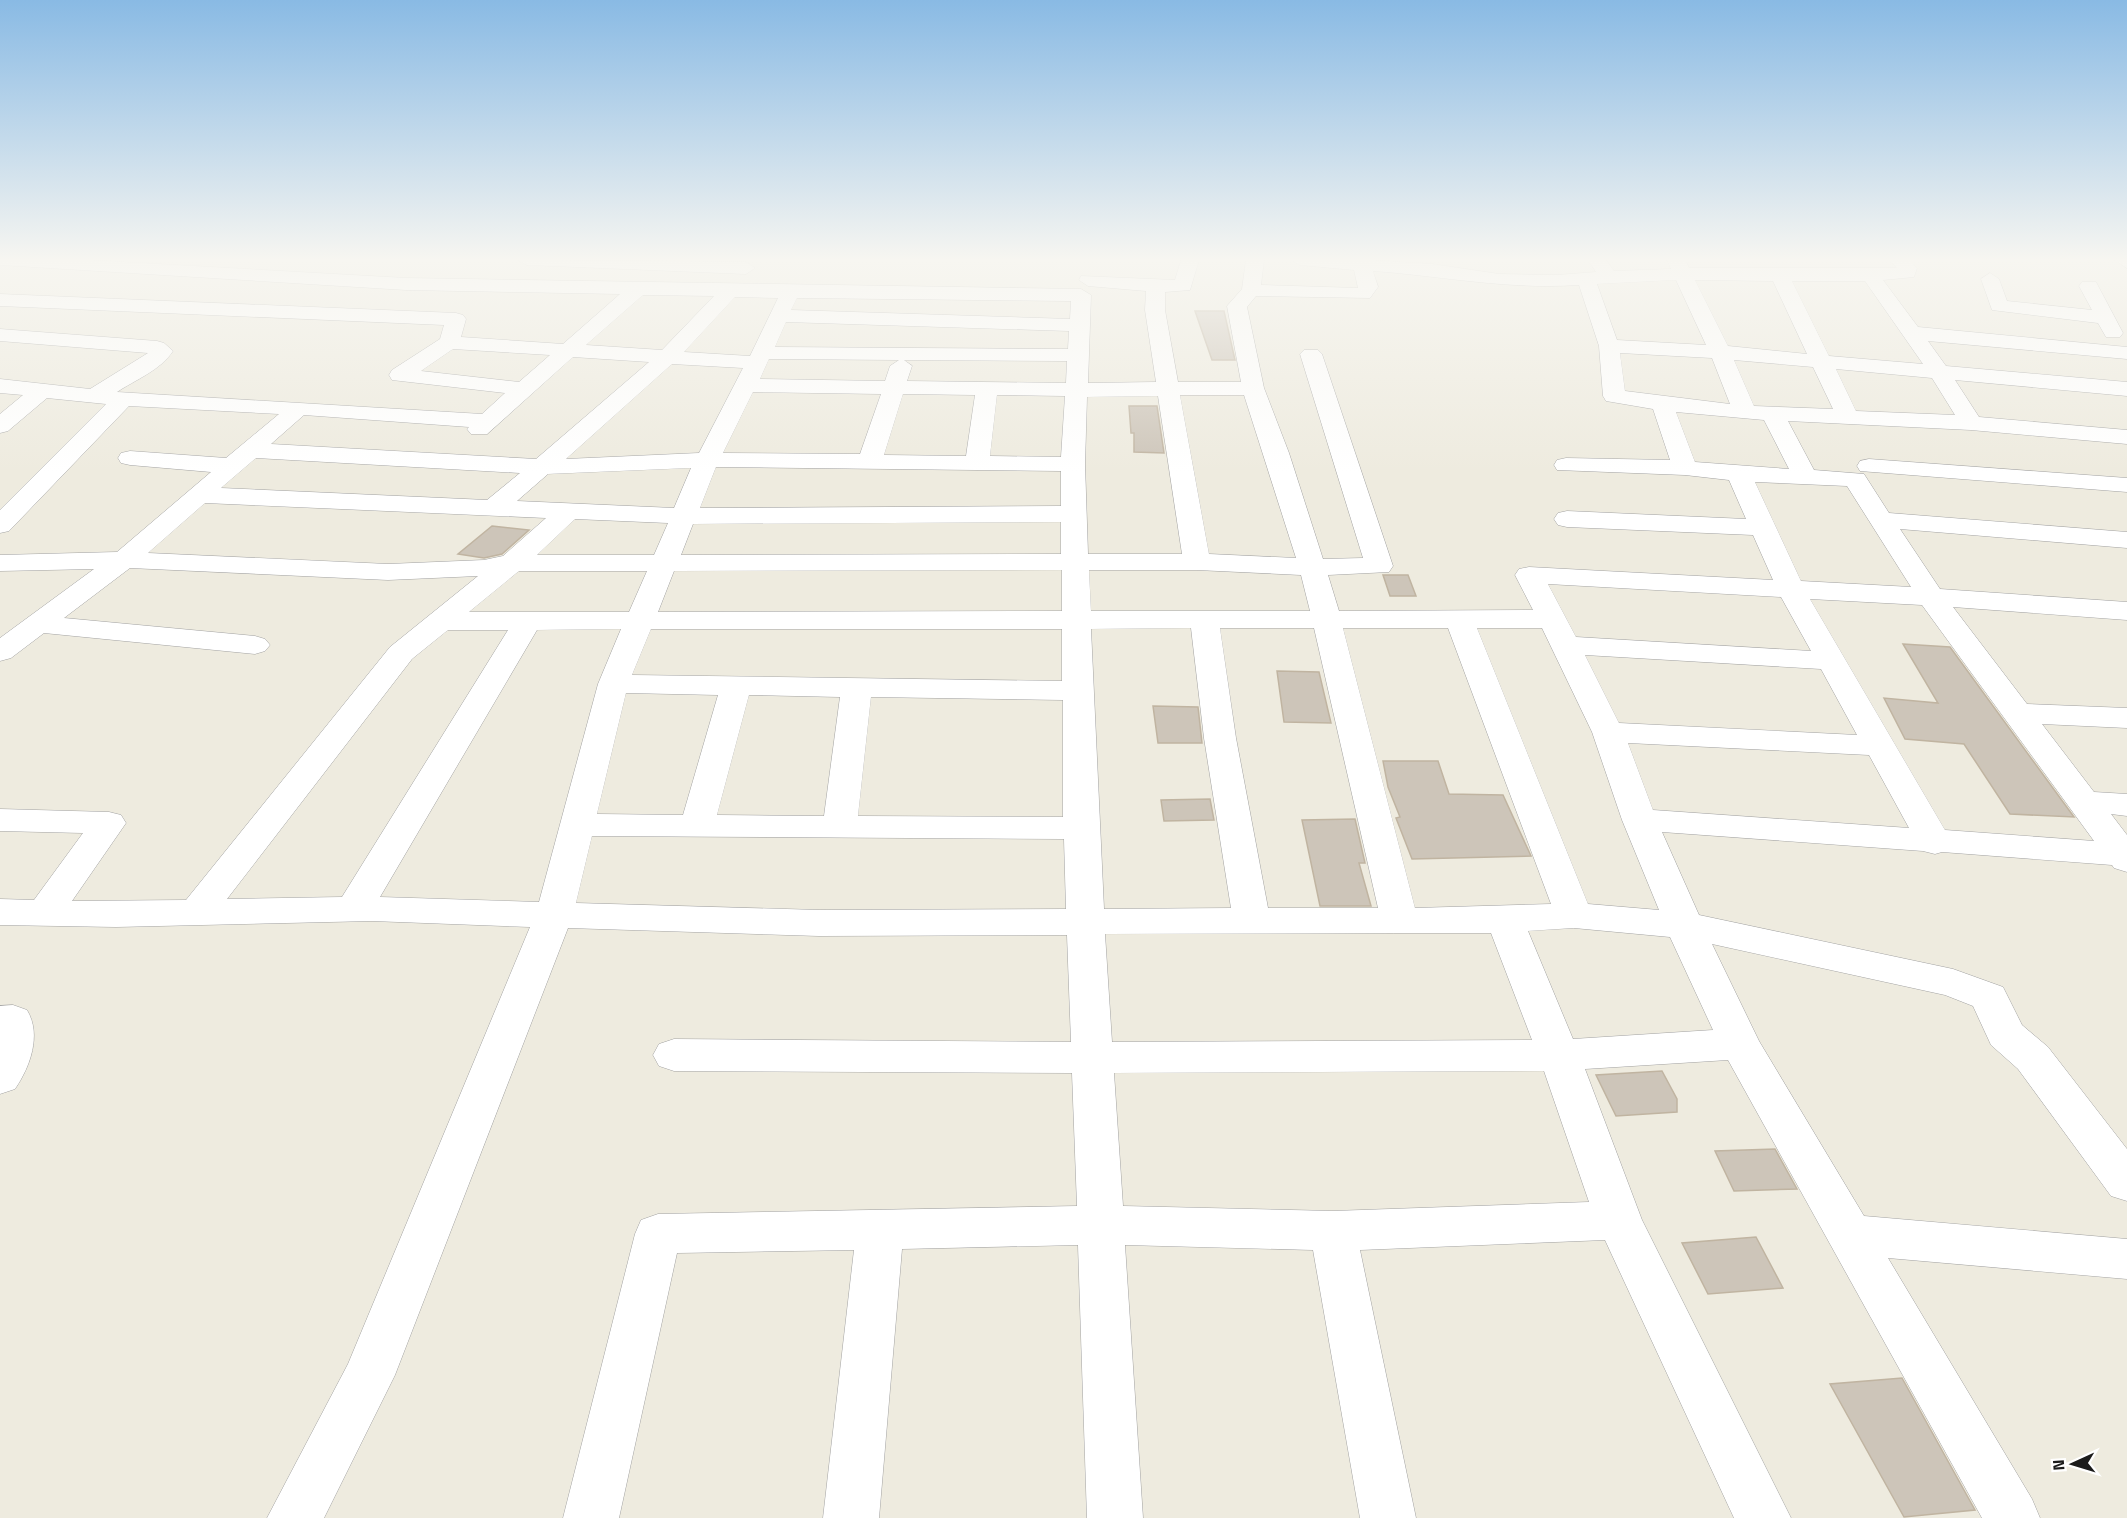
<svg xmlns="http://www.w3.org/2000/svg" width="2127" height="1518" font-family="'Titillium Web',sans-serif">
<style>
.building{fill:#cdc5b9;stroke:#c0b4a1;stroke-width:1.5}
.lines{fill:none;stroke-linecap:round;stroke-linejoin:round}
.minor-casing{stroke:#a2a2a2;stroke-width:1}
.minor{fill:#fff;fill-rule:evenodd}
</style>
<rect width="100%" height="100%" fill="#eeebdf"/>
<g class="building">
<polygon points="1195,311 1224,311 1235,360 1212,360"/>
<polygon points="1129,406 1157,406 1164,453 1134,452 1134,433 1131,433"/>
<polygon points="492,526 529,530 502,554 484,558 458,554"/>
<polygon points="1383,575 1408,575 1416,596 1390,596"/>
<polygon points="1903,644 1950,647 2074,817 2010,814 1964,744 1905,739 1884,698 1938,703"/>
<polygon points="1277,671 1319,672 1331,723 1284,722"/>
<polygon points="1153,706 1198,707 1202,743 1158,743"/>
<polygon points="1383,761 1438,761 1449,794 1503,795 1531,856 1412,859 1396,818 1400,817 1388,787"/>
<polygon points="1210,799 1214,820 1164,821 1161,800"/>
<polygon points="1355,819 1365,863 1359,863 1371,906 1320,906 1302,820"/>
<polygon points="1662,1071 1677,1099 1677,1112 1616,1116 1596,1075"/>
<polygon points="1775,1149 1797,1189 1734,1191 1715,1151"/>
<polygon points="1756,1237 1783,1288 1708,1294 1682,1243"/>
<polygon points="1902,1378 1975,1510 1904,1517 1830,1384"/>
</g>
<g class="lines">
<g class="minor-casing">
<g id="minor">
<path d="M0,260H87L406,278L1081,289L1091,295L1088,383L1156,382L1145,310L1146,291L1088,286L1079,280L1081,276L1175,280L1181,260H1199L1190,290L1165,292V310L1178,382H1241L1227,306L1242,289L1246,260H1264L1261,285L1358,288L1354,270L1300,265L1291,260H1367L1432,264L1499,274L1557,275L1596,272L1588,260H1606L1614,271L1671,269L1667,260H1685L1689,268H1897L1890,260H1909L1917,268L1914,277L1883,280L1918,327L2127,347V359L1928,341L1946,366L2127,382V396L1955,380L1979,417L2127,430V444L1971,430L1788,421L1814,470L1864,474L1889,513L2127,532V548L1900,529L1940,589L2127,602V620L1953,607L2027,704L2127,708V728L2042,724L2094,792L2127,794V816L2111,814L2127,835V872L2114,868L2112,865L1942,852L1935,854L1923,851L1662,832L1699,915L1953,969L2003,987L2022,1025L2048,1047L2127,1149V1201L2111,1196L2018,1069L1991,1045L1973,1006L1945,995L1712,944L1759,1041L1864,1216L2127,1239V1279L1888,1258L2032,1499L2040,1518H1982L1728,1060L1585,1069L1642,1220L1791,1518H1734L1605,1240L1360,1250L1416,1518H1360L1313,1250L1125,1245L1143,1518H1087L1078,1245L902,1249L879,1518H823L854,1250L677,1253L619,1518H563L635,1234L641,1220L658,1214L1077,1206L1072,1073L674,1071L659,1066L653,1055L659,1044L674,1039L1071,1042L1067,935L819,936L568,928L395,1375L324,1518H267L348,1364L530,927L372,921L116,927L0,925V899L34,900L83,833L0,831V809L109,812L121,815L126,823L72,901L186,900L390,647L478,576L388,580L130,568L64,618L255,636L265,639L270,645L265,651L255,654L44,633L11,658L0,661V638L94,569L0,571V555L117,552L211,472L130,465L121,463L118,458L121,453L130,451L226,458L279,414L129,406L9,531L0,533V510L106,404L47,398L8,431L0,433V414L23,395L0,393V379L90,389L148,353L0,341V329L157,341L164,343L173,351C161,370 135,380 117,392L482,414L505,393L392,380L389,375L392,370L440,339L444,325L0,306V294L456,313L463,315L466,319L461,337L563,344L620,294L406,290L0,265ZM1373,271C1442,276 1509,290 1579,285L1599,346L1603,396L1606,401L1653,409L1670,460L1566,458L1557,460L1554,465L1557,470L1685,475L1729,480L1746,519L1567,511L1558,513L1554,519L1558,525L1567,527L1753,535L1773,580L1529,567L1519,569L1515,575L1533,610L1339,611L1328,575L1389,572L1393,566L1322,354L1318,350H1304L1300,354L1363,558L1323,559L1289,453L1264,388L1247,307L1256,296L1370,298L1378,287ZM1676,280L1706,345L1617,340L1597,284ZM1695,280L1773,281L1807,354L1728,346ZM1792,281H1865L1923,364L1829,356ZM643,295L714,296L662,350L586,345ZM735,297L778,298L750,356L684,352ZM797,298L1071,301L1070,319L791,310ZM786,322L1069,331L1068,349L775,347ZM453,349L550,355L519,382L421,371ZM1620,353L1712,358L1730,404L1625,391ZM573,357L649,362L536,459L271,444L304,415L469,427L467,429L471,434H487ZM769,359L899,360L890,366L885,381L760,379ZM904,360L1067,361L1066,383L907,381L912,366ZM1734,360L1813,367L1833,409L1754,406ZM672,364L743,368L699,453L566,459ZM1836,369L1932,378L1955,415L1856,411ZM753,392L881,394L860,454L723,453ZM903,394L975,395L966,456L884,455ZM997,395L1065,396L1061,457L990,456ZM1180,395H1244L1296,558L1209,554ZM1158,396L1182,554H1088L1085,464L1087,397ZM1676,412L1764,420L1789,469L1695,462ZM256,458L520,473L487,500L221,488ZM716,467L1061,471V506L700,508ZM691,468L674,508L517,501L548,474ZM1755,482L1847,486L1911,587L1801,581ZM205,503L546,518L503,556L484,560L388,564L148,553ZM575,519L668,523L654,555H537ZM1061,522V554L681,555L693,524ZM1062,570V611L658,612L674,571ZM1089,570H1197L1301,575L1310,611H1091ZM519,571H647L629,612H469ZM1548,584L1781,597L1811,651L1576,637ZM1810,599L1922,605L2094,841L1945,830ZM1191,628L1204,738L1231,908L1104,909L1091,629ZM1220,628H1314L1378,908H1268L1236,738ZM1343,628H1448L1551,904L1415,908ZM1477,628H1542L1592,732L1622,820L1659,910L1588,904ZM621,629L598,684L539,902L380,897L537,630ZM651,629H1062V681L632,675ZM448,630H508L342,897L227,899L412,659ZM1585,655L1821,669L1857,735L1619,723ZM626,693L718,695L683,815L597,814ZM749,695L840,697L824,816L717,815ZM871,697L1063,700V817L858,816ZM1628,743L1869,755L1909,828L1653,810ZM592,836L1064,839L1066,909L819,910L576,903ZM1574,928L1670,937L1713,1030L1573,1039L1528,931ZM1394,933H1491L1532,1040L1112,1042L1105,934ZM1544,1071L1589,1202L1333,1211L1123,1206L1114,1073Z"/>
<polygon points="518,260 746,262 755,268 746,274 527,265"/>
<polygon points="2115,260 2127,260 2127,268"/>
<polygon points="1990,273 1999,279 2007,301 2092,310 2079,286 2082,282 2096,282 2123,333 2120,337 2106,337 2098,323 1992,310 1981,279"/>
<polygon points="1869,459 2127,478 2127,492 1860,471 1857,466 1860,461"/>
<path d="M13,1005L27,1010C42,1035 30,1067 15,1089L0,1094V1006Z"/>
</g>
</g>
<use href="#minor" class="minor"/>
</g>
<linearGradient id="sky" x2="0" y2="1"><stop stop-color="#89bae4"/><stop offset="0.55" stop-color="#f7f6f1"/><stop offset="1" stop-color="#f7f6f1" stop-opacity="0"/></linearGradient>
<rect width="2127" height="472" fill="url(#sky)"/>
<g transform="translate(2073 1464) rotate(266)" stroke="#ffffff" stroke-width="4.5" paint-order="stroke">
<path d="M0-4.5L10 22L0 15L-10 22Z" fill="#1b1b1b"/>
<text y="-9" font-size="16" font-weight="bold" text-anchor="middle" fill="#1b1b1b">N</text>
</g>
</svg>
